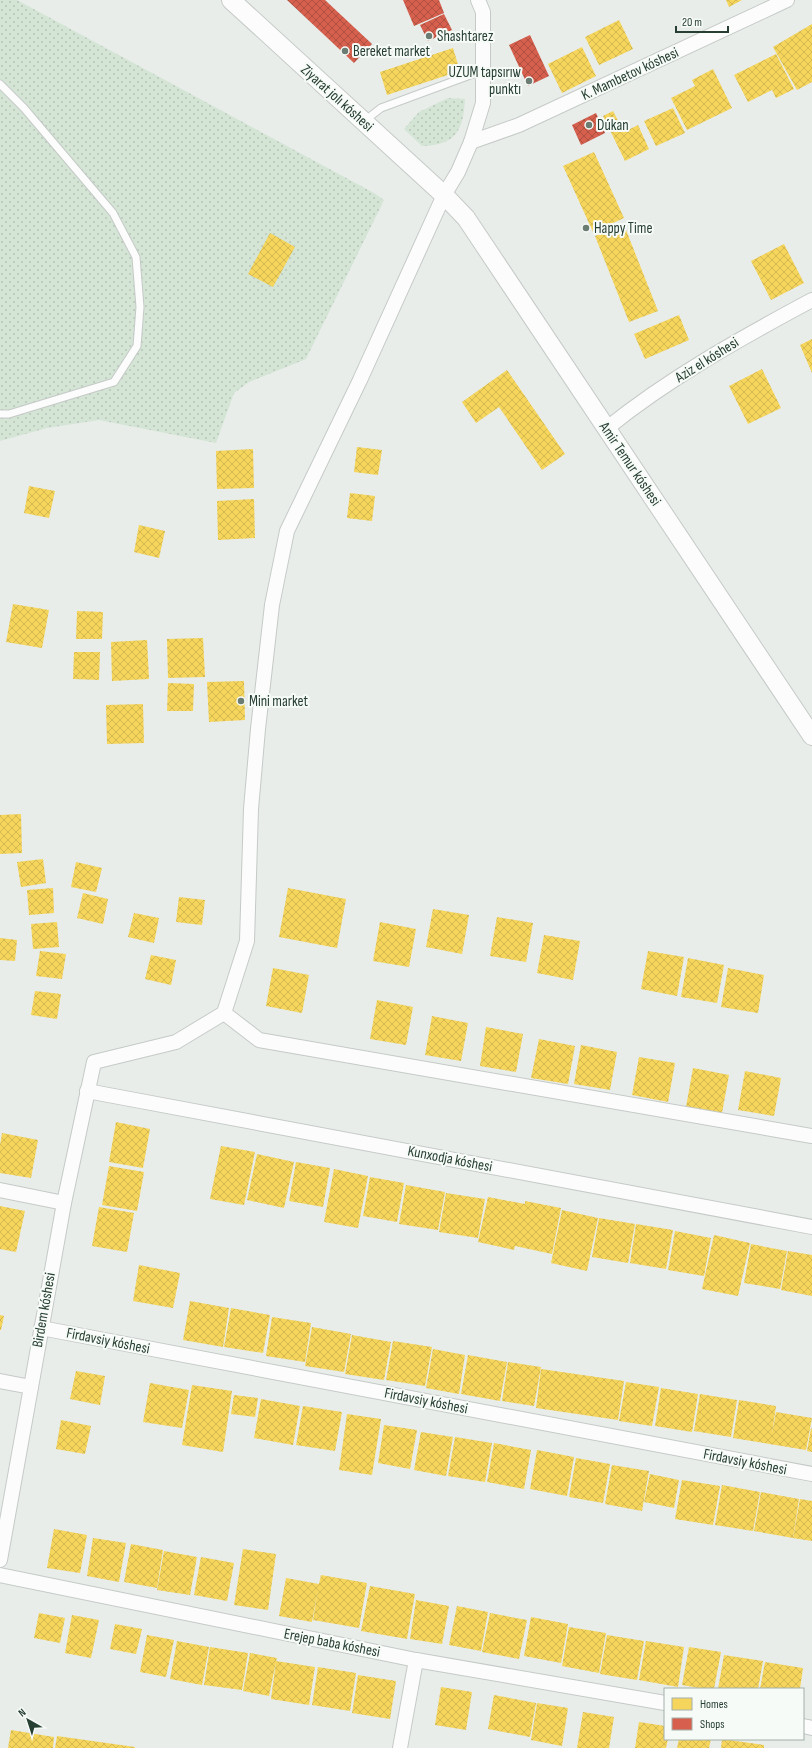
<svg xmlns="http://www.w3.org/2000/svg" width="812" height="1748" font-family="'Sofia Sans Condensed',sans-serif">
<style>
.grass{fill:url(#grass-dots)}
.homes{fill:url(#homes-cross-hatch)}
.shops{fill:url(#shops-cross-hatch)}
.lines{fill:none;stroke-linecap:round;stroke-linejoin:round}
.service-casing{stroke:#c5cac7;stroke-width:9}
.minor-casing{stroke:#c5cac7;stroke-width:16}
.tertiary-casing{stroke:#c5cac7;stroke-width:20}
.service{stroke:#fcfcfc;stroke-width:7}
.minor{stroke:#fcfcfc;stroke-width:14}
.tertiary{stroke:#fcfcfc;stroke-width:18}
.poi-dot{fill:#6b7c72;stroke:#f7fbf8;stroke-width:1.5}
.labels{text-anchor:middle;dominant-baseline:central;stroke-width:4;stroke-linejoin:round;paint-order:stroke}
.poi-label{font-size:15px;fill:#273f32;stroke:#f7fbf8;text-anchor:start}
.street-label{font-size:15px;fill:#273f32;stroke:#f7fbf8}
</style>
<defs>
<pattern id="grass-dots" width="8" height="8" patternUnits="userSpaceOnUse"><rect width="8" height="8" fill="#d4e4d5"/><path d="M2 2h.1M6 6h.1" fill="none" stroke="#b6c5b7" stroke-width="1.8" stroke-linecap="round"/></pattern>
<pattern id="homes-cross-hatch" width="8" height="8" patternUnits="userSpaceOnUse"><rect width="8" height="8" fill="#f6d55c"/><path d="M0 0l8 8M0 8l8-8" fill="none" stroke="#d3b850"/></pattern>
<pattern id="shops-cross-hatch" width="8" height="8" patternUnits="userSpaceOnUse"><rect width="8" height="8" fill="#d6604d"/><path d="M0 0l8 8M0 8l8-8" fill="none" stroke="#ae5141"/></pattern>
</defs>
<rect width="100%" height="100%" fill="#e8edea"/>
<g class="grass">
<polygon points="0,0 17,0 374,193 384,200 306,359 249,382 234,393 216,443 99,420 47,428 0,441"/>
<path d="M448,98L465,99C463,131 456,145 422,146L404,129L419,112Z"/>
</g>
<g class="homes">
<polygon points="726,0 742,0 729,7"/>
<polygon points="619,20 633,49 599,65 585,37"/>
<polygon points="812,24 812,82 797,90 773,47"/>
<polygon points="582,47 596,76 562,93 548,64"/>
<polygon points="453,48 460,71 387,95 380,72"/>
<polygon points="776,54 794,89 776,98 772,90 748,102 734,75"/>
<polygon points="713,69 732,108 687,130 671,98 695,86 692,80"/>
<polygon points="673,108 685,133 656,146 644,121"/>
<polygon points="613,111 624,132 638,125 649,149 625,161 603,116"/>
<polygon points="594,152 624,218 593,232 563,166"/>
<polygon points="624,225 658,311 629,322 595,236"/>
<polygon points="270,233 295,247 273,287 248,274"/>
<polygon points="784,244 804,283 771,300 751,261"/>
<polygon points="679,315 689,340 645,359 634,334"/>
<polygon points="812,339 812,373 800,345"/>
<polygon points="762,369 781,408 748,424 729,386"/>
<polygon points="507,370 565,454 542,470 499,407 476,423 462,402"/>
<polygon points="357,447 382,450 378,475 354,472"/>
<polygon points="253,449 254,488 217,489 216,451"/>
<polygon points="29,486 55,491 49,518 24,513"/>
<polygon points="350,493 375,496 372,521 347,518"/>
<polygon points="254,499 255,538 218,540 217,501"/>
<polygon points="139,525 165,531 159,558 134,552"/>
<polygon points="13,604 49,610 42,648 6,642"/>
<polygon points="77,611 103,612 102,639 76,639"/>
<polygon points="203,638 205,677 168,678 167,639"/>
<polygon points="147,640 149,679 112,681 111,642"/>
<polygon points="74,652 100,652 99,680 73,679"/>
<polygon points="244,681 245,720 209,722 207,682"/>
<polygon points="168,683 194,684 193,711 167,711"/>
<polygon points="143,704 144,743 107,744 106,705"/>
<polygon points="21,814 22,853 0,854 0,815"/>
<polygon points="43,859 46,883 21,887 17,862"/>
<polygon points="76,862 102,868 96,892 71,887"/>
<polygon points="53,888 54,913 29,915 27,890"/>
<polygon points="288,888 346,899 337,948 279,937"/>
<polygon points="83,893 108,899 103,924 77,918"/>
<polygon points="179,897 205,900 202,925 176,922"/>
<polygon points="433,909 469,915 462,954 426,947"/>
<polygon points="134,913 159,918 154,943 128,937"/>
<polygon points="497,917 533,923 526,962 490,956"/>
<polygon points="57,922 59,947 33,949 31,924"/>
<polygon points="380,922 416,929 409,967 373,961"/>
<polygon points="544,935 580,941 573,980 537,973"/>
<polygon points="0,938 17,940 15,961 0,960"/>
<polygon points="40,951 66,954 62,979 36,976"/>
<polygon points="648,951 684,957 677,996 641,989"/>
<polygon points="151,955 176,960 171,985 145,979"/>
<polygon points="688,958 724,965 717,1003 681,997"/>
<polygon points="273,968 309,975 302,1013 266,1006"/>
<polygon points="728,968 764,975 758,1013 721,1007"/>
<polygon points="35,991 61,994 57,1019 31,1015"/>
<polygon points="377,1000 413,1007 406,1045 370,1039"/>
<polygon points="432,1016 468,1023 461,1061 425,1055"/>
<polygon points="486,1027 523,1034 516,1072 480,1066"/>
<polygon points="539,1039 575,1046 568,1084 531,1078"/>
<polygon points="581,1045 617,1052 610,1090 574,1084"/>
<polygon points="639,1057 675,1063 668,1102 632,1095"/>
<polygon points="693,1068 729,1075 722,1113 686,1107"/>
<polygon points="745,1071 781,1078 774,1116 738,1110"/>
<polygon points="116,1122 150,1129 143,1168 109,1162"/>
<polygon points="2,1133 38,1140 31,1178 0,1173 0,1145"/>
<polygon points="221,1146 255,1152 244,1205 210,1199"/>
<polygon points="257,1154 294,1162 284,1208 247,1200"/>
<polygon points="296,1162 330,1168 323,1207 289,1201"/>
<polygon points="109,1166 144,1172 137,1211 102,1205"/>
<polygon points="334,1169 368,1176 358,1228 324,1222"/>
<polygon points="370,1177 404,1183 397,1222 363,1216"/>
<polygon points="406,1185 445,1192 438,1230 399,1224"/>
<polygon points="446,1193 485,1199 478,1238 439,1232"/>
<polygon points="488,1197 525,1204 525,1201 561,1208 552,1254 515,1246 514,1250 478,1242"/>
<polygon points="0,1206 25,1211 16,1252 0,1249"/>
<polygon points="99,1207 134,1213 127,1252 92,1246"/>
<polygon points="562,1210 598,1218 587,1271 551,1263"/>
<polygon points="599,1218 635,1224 628,1263 592,1257"/>
<polygon points="636,1224 673,1230 666,1269 630,1263"/>
<polygon points="675,1231 711,1238 704,1276 668,1270"/>
<polygon points="714,1235 750,1243 738,1296 702,1289"/>
<polygon points="751,1244 787,1251 780,1289 744,1283"/>
<polygon points="788,1251 812,1255 812,1296 781,1290"/>
<polygon points="139,1265 180,1273 173,1308 133,1301"/>
<polygon points="190,1301 229,1308 223,1347 183,1340"/>
<polygon points="231,1308 270,1315 263,1353 224,1347"/>
<polygon points="0,1315 4,1316 1,1330 0,1330"/>
<polygon points="272,1317 311,1323 305,1362 266,1356"/>
<polygon points="312,1327 351,1334 344,1372 305,1366"/>
<polygon points="352,1335 391,1342 384,1380 345,1374"/>
<polygon points="393,1341 432,1347 425,1386 386,1380"/>
<polygon points="433,1349 465,1355 459,1394 426,1388"/>
<polygon points="468,1355 507,1362 500,1401 461,1394"/>
<polygon points="508,1362 541,1367 534,1406 502,1401"/>
<polygon points="541,1369 624,1381 618,1420 536,1408"/>
<polygon points="76,1371 105,1376 100,1405 70,1399"/>
<polygon points="626,1382 659,1387 652,1426 619,1421"/>
<polygon points="150,1383 189,1390 182,1428 143,1422"/>
<polygon points="192,1385 232,1391 223,1452 182,1445"/>
<polygon points="661,1388 698,1394 692,1432 655,1426"/>
<polygon points="700,1394 737,1400 731,1437 694,1431"/>
<polygon points="234,1395 258,1398 255,1417 231,1414"/>
<polygon points="261,1399 300,1406 293,1445 254,1438"/>
<polygon points="739,1400 776,1406 772,1434 776,1412 812,1418 806,1450 733,1438"/>
<polygon points="303,1406 342,1412 335,1451 296,1445"/>
<polygon points="347,1414 381,1419 372,1475 339,1470"/>
<polygon points="61,1420 91,1426 85,1454 56,1449"/>
<polygon points="384,1425 417,1430 410,1469 378,1463"/>
<polygon points="811,1428 812,1429 812,1452 807,1451"/>
<polygon points="421,1432 453,1437 446,1476 414,1470"/>
<polygon points="455,1437 492,1443 485,1482 448,1476"/>
<polygon points="494,1443 531,1450 524,1489 487,1482"/>
<polygon points="537,1450 574,1457 567,1496 530,1489"/>
<polygon points="576,1458 610,1464 603,1503 569,1497"/>
<polygon points="612,1465 649,1471 642,1511 605,1504"/>
<polygon points="650,1474 679,1480 674,1508 644,1502"/>
<polygon points="682,1480 720,1486 713,1525 675,1519"/>
<polygon points="722,1485 760,1492 753,1531 715,1525"/>
<polygon points="761,1492 799,1499 793,1538 754,1531"/>
<polygon points="800,1499 812,1501 812,1541 793,1538"/>
<polygon points="54,1529 87,1535 80,1573 47,1568"/>
<polygon points="93,1538 126,1543 119,1582 87,1576"/>
<polygon points="131,1544 163,1550 157,1588 124,1582"/>
<polygon points="243,1549 276,1554 268,1610 234,1605"/>
<polygon points="164,1551 197,1557 190,1595 157,1590"/>
<polygon points="201,1557 234,1563 227,1601 194,1595"/>
<polygon points="321,1575 367,1583 359,1628 313,1620 318,1589 312,1622 279,1616 286,1578 319,1584"/>
<polygon points="370,1586 415,1594 407,1639 361,1631"/>
<polygon points="416,1600 449,1606 442,1644 410,1639"/>
<polygon points="457,1606 488,1612 481,1651 449,1645"/>
<polygon points="39,1613 65,1618 60,1643 34,1638"/>
<polygon points="490,1613 527,1620 519,1659 482,1652"/>
<polygon points="72,1615 99,1620 91,1658 65,1653"/>
<polygon points="531,1617 568,1624 561,1663 524,1656"/>
<polygon points="115,1624 142,1629 136,1654 110,1649"/>
<polygon points="569,1627 606,1633 599,1673 562,1666"/>
<polygon points="147,1635 174,1640 166,1677 140,1672"/>
<polygon points="607,1635 644,1641 637,1680 600,1674"/>
<polygon points="177,1641 209,1647 202,1685 170,1679"/>
<polygon points="646,1641 684,1647 678,1687 639,1680"/>
<polygon points="210,1647 248,1653 242,1690 204,1685"/>
<polygon points="689,1647 721,1652 714,1689 704,1689 682,1685"/>
<polygon points="250,1653 277,1658 276,1661 315,1667 309,1705 271,1699 276,1662 269,1696 243,1691"/>
<polygon points="724,1655 763,1661 758,1689 718,1689"/>
<polygon points="765,1662 803,1668 800,1689 760,1689"/>
<polygon points="318,1667 356,1673 350,1711 312,1705"/>
<polygon points="358,1675 396,1681 390,1719 352,1713"/>
<polygon points="441,1687 472,1692 466,1730 435,1725"/>
<polygon points="494,1695 536,1703 530,1737 488,1729"/>
<polygon points="537,1703 568,1708 562,1746 531,1740"/>
<polygon points="583,1712 614,1717 609,1748 577,1748"/>
<polygon points="639,1722 665,1726 665,1739 668,1739 666,1748 635,1748"/>
<polygon points="11,1730 54,1737 53,1748 8,1748"/>
<polygon points="57,1736 135,1747 135,1748 55,1748"/>
<polygon points="679,1739 711,1739 709,1748 677,1748"/>
<polygon points="722,1739 764,1745 764,1748 721,1748"/>
</g>
<g class="shops">
<polygon points="287,0 325,0 372,44 354,63"/>
<polygon points="403,0 439,0 444,13 414,26"/>
<polygon points="444,14 452,30 428,41 420,25"/>
<polygon points="530,35 549,76 528,86 509,45"/>
<polygon points="596,113 605,133 581,145 572,125"/>
</g>
<g class="lines">
<g class="service-casing">
<g id="service">
<polyline points="0,84 24,108 113,213 136,257 140,307 137,346 114,382 9,414 0,414"/>
<polyline points="363,122 381,108 473,74"/>
</g>
</g>
<g class="minor-casing">
<g id="minor">
<polyline points="471,142 519,125 787,0"/>
<path d="M606,429C669,378 741,338 812,300"/>
<polyline points="224,1013 259,1040 812,1136"/>
<polyline points="87,1091 812,1227"/>
<polyline points="0,1190 64,1203"/>
<polyline points="41,1328 812,1474"/>
<polyline points="0,1381 31,1387"/>
<polyline points="0,1560 64,1203 94,1062 176,1042 224,1013 247,941 251,809 258,729 272,605 287,531 360,380 444,195 458,172 471,142 483,103 483,12 478,0"/>
<polyline points="0,1575 416,1660 665,1703"/>
<polyline points="803,1726 812,1728"/>
<polyline points="400,1748 416,1660"/>
</g>
</g>
<g class="tertiary-casing">
<polyline id="tertiary" points="231,0 444,195 466,218 812,736"/>
</g>
<use href="#service" class="service"/>
<use href="#minor" class="minor"/>
<use href="#tertiary" class="tertiary"/>
</g>
<g class="poi-dot">
<circle cx="429" cy="36" r="4"/>
<circle cx="345" cy="51" r="4"/>
<circle cx="529" cy="81" r="4"/>
<circle cx="589" cy="125" r="4"/>
<circle cx="586" cy="228" r="4"/>
<circle cx="241" cy="701" r="4"/>
</g>
<g class="labels">
<g class="poi-label">
<text x="437" y="36">Shashtarez</text>
<text x="353" y="51">Bereket market</text>
<text x="521" y="72" text-anchor="end">UZUM tapsırıw<tspan x="521" dy="17">punktı</tspan></text>
<text x="597" y="125">Dúkan</text>
<text x="594" y="228">Happy Time</text>
<text x="249" y="701">Mini market</text>
</g>
<g class="street-label">
<text transform="translate(630 74) rotate(-25)">K. Mambetov kóshesi</text>
<text transform="translate(337 98) rotate(42)">Ziyarat jolı kóshesi</text>
<text transform="translate(707 360) rotate(-32)">Aziz el kóshesi</text>
<text transform="translate(630 464) rotate(56)">Amir Temur kóshesi</text>
<text transform="translate(450 1159) rotate(11)">Kunxodja kóshesi</text>
<text transform="translate(44 1310) rotate(-80)">Birdem kóshesi</text>
<text transform="translate(108 1341) rotate(11)">Firdavsiy kóshesi</text>
<text transform="translate(426 1401) rotate(11)">Firdavsiy kóshesi</text>
<text transform="translate(745 1462) rotate(11)">Firdavsiy kóshesi</text>
<text transform="translate(332 1643) rotate(11)">Erejep baba kóshesi</text>
</g>
</g>
<rect x="664" y="1688" width="140" height="52" fill="#f7fbf8" stroke="#a4b0a9"/>
<rect x="672" y="1698" width="20" height="12" fill="#f6d55c" stroke="#a4b0a9"/>
<text x="700" y="1708" font-size="12" fill="#273f32">Homes</text>
<rect x="672" y="1718" width="20" height="12" fill="#d6604d" stroke="#a4b0a9"/>
<text x="700" y="1728" font-size="12" fill="#273f32">Shops</text>
<g transform="translate(28 1720) rotate(321)" stroke="#f7fbf8" stroke-width="3" paint-order="stroke">
<path d="M0-3L7 15L0 10L-7 15Z" fill="#273f32"/>
<text y="-6" font-size="11" font-weight="bold" text-anchor="middle" fill="#273f32">N</text>
</g>
<path d="M676 26v6h52v-6" fill="none" stroke="#273f32" stroke-width="2"/>
<text x="682" y="26" font-size="12" fill="#273f32" stroke="#f7fbf8" stroke-width="3" paint-order="stroke">20 m</text>
</svg>
